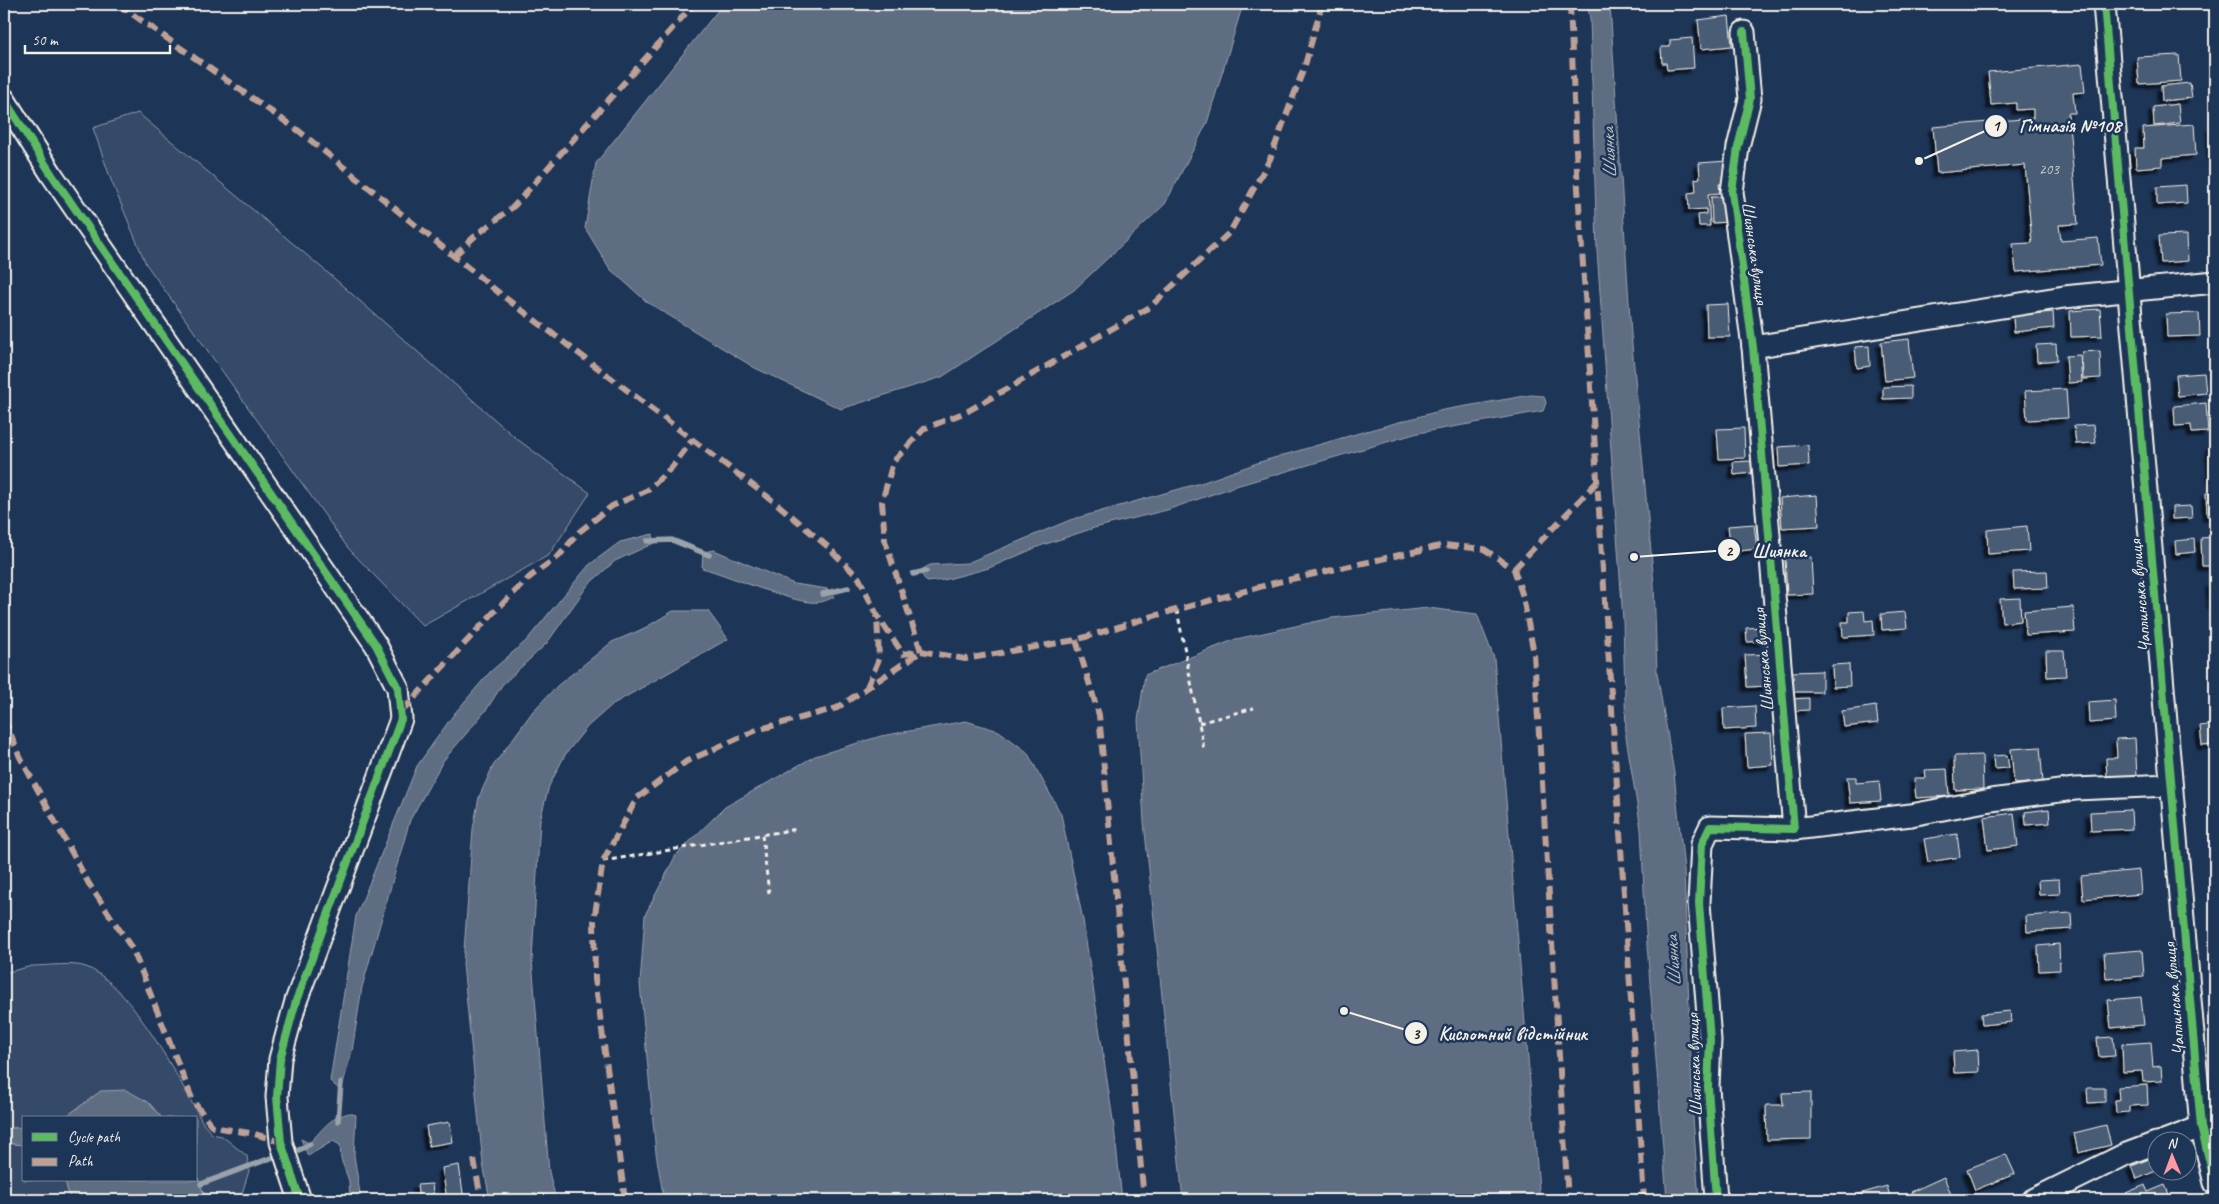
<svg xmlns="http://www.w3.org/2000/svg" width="2219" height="1204" font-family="Caveat,sans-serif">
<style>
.green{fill:#354a67;stroke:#949ea8}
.water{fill:#5e6d82;stroke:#9aa2ab}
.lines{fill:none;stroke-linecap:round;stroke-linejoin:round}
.stream{stroke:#9aa2ab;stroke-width:5.5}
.building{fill:#485b74;stroke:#f4f1e8;filter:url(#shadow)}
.minor-casing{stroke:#f4f1e8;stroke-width:25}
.path{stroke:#f4f1e8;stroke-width:3;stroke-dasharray:5 4;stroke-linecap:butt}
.minor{stroke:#1d3557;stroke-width:21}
.quiet{stroke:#bda197;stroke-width:6;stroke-dasharray:12 6;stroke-linecap:butt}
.cycleway-casing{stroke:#1d3557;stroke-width:11}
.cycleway{stroke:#5cba63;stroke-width:8}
.labels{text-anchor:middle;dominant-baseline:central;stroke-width:5;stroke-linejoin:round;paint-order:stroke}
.number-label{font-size:15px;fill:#c9cccb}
.street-label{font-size:18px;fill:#f4f1e8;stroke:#1d3557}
.water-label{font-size:19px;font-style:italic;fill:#c0c3c4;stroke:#1d3557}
.leader{fill:none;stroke:#f4f1e8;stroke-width:2}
.callout-dot{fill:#f4f1e8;stroke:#1d3557;stroke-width:2}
.mark-label{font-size:15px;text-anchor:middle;font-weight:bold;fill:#111}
.callout-label{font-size:19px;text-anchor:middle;font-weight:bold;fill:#f4f1e8;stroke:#1d3557;stroke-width:5;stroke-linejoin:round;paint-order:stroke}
</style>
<defs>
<filter id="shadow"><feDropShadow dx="-4.5" dy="4.5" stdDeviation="1" flood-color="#0009"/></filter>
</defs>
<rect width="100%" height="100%" fill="#1d3557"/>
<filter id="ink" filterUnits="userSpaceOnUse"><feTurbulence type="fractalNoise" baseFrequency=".02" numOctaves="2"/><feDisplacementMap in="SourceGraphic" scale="10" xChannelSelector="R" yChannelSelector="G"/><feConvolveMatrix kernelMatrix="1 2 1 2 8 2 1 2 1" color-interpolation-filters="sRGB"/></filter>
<g filter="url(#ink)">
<g class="green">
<polygon points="138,113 328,273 517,439 590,493 549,555 423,626 348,548 146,264 111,180 93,128"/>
<path d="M32,966C45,966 74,962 86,967C131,984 181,1083 204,1125L212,1134L222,1136L247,1156L249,1171L240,1200H206L196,1173V1118H162L148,1102L101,1091L64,1118H24V1127L4,1129V973Z"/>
<polygon points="4,1143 24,1145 24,1180 65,1180 70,1200 4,1200"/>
</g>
<g class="water">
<polygon points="723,4 1243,4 1207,123 1165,204 1074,290 942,377 841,409 755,368 647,302 610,269 585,228 596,163"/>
<polygon points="1587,4 1610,4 1631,334 1654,584 1657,673 1674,773 1684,870 1693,1117 1699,1200 1667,1200 1646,932 1641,829 1626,737 1623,620 1597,250 1590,18"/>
<polygon points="1531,395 1544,396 1546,403 1543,411 1418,433 1236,486 1167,510 1094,528 1040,546 989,568 944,580 927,582 919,571 930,565 967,563 1070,520 1204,482 1260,462 1359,433 1443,410"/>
<polygon points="653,534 654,543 615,561 588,585 547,643 502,685 487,709 443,761 410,820 362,987 352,1051 341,1091 330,1081 356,916 417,766 454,714 490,672 526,641 589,565 620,542"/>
<path d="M714,550L794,584L828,589L834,597C829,599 824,602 819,602C797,606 729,575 702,568L703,552Z"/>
<polygon points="1428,608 1477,614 1494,658 1540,1200 1183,1200 1144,822 1138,720 1145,675 1236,639 1332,618"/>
<polygon points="673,611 708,611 728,639 613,704 587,727 565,755 549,786 540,820 532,960 549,1172 556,1200 490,1200 483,1164 463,964 473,829 479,797 493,766 533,711 557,686 612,642 643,629"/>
<polygon points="966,721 999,731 1027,752 1061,814 1083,920 1114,1127 1122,1200 664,1200 656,1153 640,984 645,915 676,855 725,807 815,756 881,736"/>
<polygon points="126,1090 148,1102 162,1118 64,1118 101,1091"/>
<path d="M349,1113L356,1115L354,1155L361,1200H350L349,1181L341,1159L340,1145L333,1141L308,1156L301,1139L309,1143C325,1128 327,1119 349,1113Z"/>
<polygon points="24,1127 24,1145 4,1143 4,1129"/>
<polygon points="196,1173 206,1200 70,1200 65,1180 196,1180"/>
</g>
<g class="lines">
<g class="stream">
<polyline points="647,541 672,540 709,555"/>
<polyline points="913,574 926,571"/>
<polyline points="823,594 848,588"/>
<polyline points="338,1121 341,1083"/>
<polyline points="299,1150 310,1144"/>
<polyline points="201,1184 271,1158"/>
</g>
</g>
<g class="building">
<polygon points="1729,16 1732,46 1701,49 1698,20"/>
<polygon points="1692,38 1694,68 1667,70 1666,63 1662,63 1661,47 1670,47 1670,40"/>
<polygon points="2179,55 2181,81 2139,84 2137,57"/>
<polygon points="2082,64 2085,92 2073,93 2075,113 2068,113 2078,224 2059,225 2061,241 2098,238 2101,265 2016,272 2013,244 2032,243 2025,165 1937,173 1933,127 2033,118 2033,109 2016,110 2016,103 1991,105 1988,72"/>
<polygon points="2190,83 2192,98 2162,101 2161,86"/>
<polygon points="2178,104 2180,123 2154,126 2153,107"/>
<polygon points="2194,124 2196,155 2162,158 2162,166 2136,168 2135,148 2144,148 2143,128"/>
<polygon points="2211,127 2215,127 2215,156 2212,156"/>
<polygon points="1727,161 1729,183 1719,184 1720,193 1708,194 1710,226 1699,226 1698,215 1706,214 1706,209 1689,210 1688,193 1696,192 1695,179 1700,178 1699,163"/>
<polygon points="2186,185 2187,203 2157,205 2157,187"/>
<polygon points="1711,197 1730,197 1730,222 1712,223"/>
<polygon points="2187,235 2188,261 2161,263 2159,236"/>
<polygon points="1728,304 1730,337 1707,337 1706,305"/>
<polygon points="2100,309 2102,336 2071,337 2070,311"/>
<polygon points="2053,312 2054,328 2014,332 2013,316"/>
<polygon points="2199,313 2200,336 2167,337 2166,314"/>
<polygon points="1909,339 1913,378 1885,381 1881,342"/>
<polygon points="2056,344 2057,360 2037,362 2036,345"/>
<polygon points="1869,346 1870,366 1857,368 1855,347"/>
<polygon points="2100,351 2101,378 2083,379 2082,352"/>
<polygon points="2080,355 2082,382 2068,383 2066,356"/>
<polygon points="2204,373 2206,393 2178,396 2176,375"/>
<polygon points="1911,386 1911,398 1883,399 1883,387"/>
<polygon points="2066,389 2068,418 2027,420 2025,391"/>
<polygon points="2206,403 2208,432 2192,433 2191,425 2175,426 2174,406"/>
<polygon points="2210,404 2215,404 2215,423 2211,423"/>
<polygon points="2094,425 2096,443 2076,444 2074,426"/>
<polygon points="1744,428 1745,458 1719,459 1717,429"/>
<polygon points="2215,444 2215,477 2212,478 2210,445"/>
<polygon points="1808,445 1809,465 1779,467 1778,447"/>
<polygon points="1751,461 1752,473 1734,475 1733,462"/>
<polygon points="2215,492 2215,515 2207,516 2206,493"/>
<polygon points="1817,495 1819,526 1782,528 1780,498"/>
<polygon points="2191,506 2192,518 2172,519 2172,507"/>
<polygon points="1754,524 1757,549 1731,552 1728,526"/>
<polygon points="2027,526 2029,551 1988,554 1987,530"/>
<polygon points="2215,537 2215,566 2202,566 2201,538"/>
<polygon points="2194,539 2195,552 2176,554 2175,541"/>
<polygon points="1811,557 1813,594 1787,595 1785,558"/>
<polygon points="2047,571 2048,588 2014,589 2013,572"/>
<polygon points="2210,583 2215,583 2215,604 2212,605"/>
<polygon points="2020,598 2021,621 2002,623 2000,599"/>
<polygon points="2073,607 2075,632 2026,635 2024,611"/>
<polygon points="1864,611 1865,621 1873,620 1874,635 1843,637 1842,622 1849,622 1849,612"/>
<polygon points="1905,612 1907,628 1882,630 1881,614"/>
<polygon points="1764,627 1765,641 1747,642 1746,628"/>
<polygon points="2046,651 2064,651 2066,676 2047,677"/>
<polygon points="1767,654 1769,686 1747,687 1745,655"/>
<polygon points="1849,664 1850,686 1833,687 1832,665"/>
<polygon points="1822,671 1822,692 1791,692 1791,672"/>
<polygon points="1809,698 1809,710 1790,711 1789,699"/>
<polygon points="2115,700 2116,721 2089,723 2088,702"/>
<polygon points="1755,706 1756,728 1724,730 1723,708"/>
<polygon points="1876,706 1878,723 1844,727 1842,711"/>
<polygon points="2215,724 2215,744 2202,745 2200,726"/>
<polygon points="1771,733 1773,765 1747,767 1745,734"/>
<polygon points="2135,738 2137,776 2107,779 2106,758 2117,758 2116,739"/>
<polygon points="2040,747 2043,782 2014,784 2011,749"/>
<polygon points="1982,755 1983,789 1955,790 1954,756"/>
<polygon points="2007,755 2009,768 1994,769 1993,756"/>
<polygon points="1947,769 1949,796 1916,798 1914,778 1926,778 1925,770"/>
<polygon points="1847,777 1856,777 1856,783 1879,781 1881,801 1850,803"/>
<polygon points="2049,809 2050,823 2026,825 2025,812"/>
<polygon points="2131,810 2132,829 2091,831 2090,812"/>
<polygon points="2014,813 2018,846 1988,850 1984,817"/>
<polygon points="1957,834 1960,857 1928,862 1924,839"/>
<polygon points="2139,870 2141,894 2083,899 2081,876"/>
<polygon points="2059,879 2060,894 2039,895 2038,880"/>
<polygon points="2071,913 2072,929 2027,932 2026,916"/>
<polygon points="2059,944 2060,970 2039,971 2038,946"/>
<polygon points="2142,950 2144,976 2106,979 2104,953"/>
<polygon points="2141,997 2144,1025 2111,1028 2108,1000"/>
<polygon points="2010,1011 2011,1022 1982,1025 1981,1014"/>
<polygon points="2113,1037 2115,1056 2099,1057 2097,1038"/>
<polygon points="2151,1042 2153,1067 2161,1066 2162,1081 2143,1082 2142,1071 2123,1072 2122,1044"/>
<polygon points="1978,1050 1979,1072 1954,1073 1953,1052"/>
<polygon points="2147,1085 2148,1105 2129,1106 2129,1112 2116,1113 2115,1100 2119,1100 2118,1087"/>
<polygon points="2087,1088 2105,1088 2105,1102 2088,1103"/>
<polygon points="1811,1092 1811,1139 1767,1140 1766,1105 1783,1105 1782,1093"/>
<polygon points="450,1122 453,1142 429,1146 426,1126"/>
<polygon points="2106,1125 2111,1145 2078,1153 2074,1133"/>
<polygon points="2006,1154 2015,1174 1975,1190 1967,1169"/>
<polygon points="2154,1157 2156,1171 2137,1179 2132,1166"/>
<polygon points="459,1165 464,1200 447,1200 442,1168"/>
<polygon points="1944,1177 1952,1197 1944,1200 1915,1200 1911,1192"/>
<polygon points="432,1184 434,1200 419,1200 417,1185"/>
<polygon points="2145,1185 2148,1192 2165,1185 2171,1199 2129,1200 2126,1193"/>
<polygon points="1887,1186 1891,1200 1860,1200 1859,1194"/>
</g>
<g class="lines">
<g class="minor-casing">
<g id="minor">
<polyline points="2104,4 2201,1127 2215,1183"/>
<polyline points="4,99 52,175 376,645 398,688 401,719 296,1001 280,1059 277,1097 281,1142 300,1200"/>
<polyline points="1753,347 2064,297 2215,282"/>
<polyline points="1794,829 1911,815 1991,800 2075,789 2171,785"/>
<polyline points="2161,1142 2201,1127"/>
<polyline points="1716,1200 1708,1087 1710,1040 1699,903 1702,844 1710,827 1794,829 1753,347 1732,192 1738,147 1750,99 1744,32"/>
<polyline points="2033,1200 2124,1155 2156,1143"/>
</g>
</g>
<g class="path">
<polyline points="1177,610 1204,749"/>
<polyline points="1199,723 1254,708"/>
<polyline points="762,835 769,893"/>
<polyline points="603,861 797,829"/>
</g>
<use href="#minor" class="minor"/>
<g class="quiet">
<polyline points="118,4 299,131 503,296 776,503 827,546 859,578 877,615 903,654 921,651 965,659 1076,640 1150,617 1274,583 1444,545 1484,549 1514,569 1523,597 1534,654 1568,1200"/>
<polyline points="1570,4 1577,173 1644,1200"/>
<polyline points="454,256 474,237 514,206 694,4"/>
<polyline points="1514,569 1597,482"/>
<polyline points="1076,640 1099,715 1144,1200"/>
<polyline points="921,651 885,541 882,502 893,462 924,429 968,411 1150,307 1230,232 1270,159 1305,65 1322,4"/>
<polyline points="867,687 879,659 877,615"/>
<polyline points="402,711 493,613 531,576 559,556 579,532 612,506 648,490 672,467 693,439"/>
<polyline points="4,718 20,757 89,884 133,950 193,1101 213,1127 255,1134 281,1142"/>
<polyline points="474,1159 481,1200"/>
<polyline points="625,1200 595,979 594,921 603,861 637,798 687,761 757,730 837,708 919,653"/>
</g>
<g class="cycleway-casing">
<g id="cycleway">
<polyline points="2104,4 2201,1127 2215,1183"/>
<polyline points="4,99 52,175 376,645 398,688 401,719 296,1001 280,1059 277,1097 281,1142 300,1200"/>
<polyline points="1716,1200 1708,1087 1710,1040 1699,903 1702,844 1710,827 1794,829 1753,347 1732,192 1738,147 1750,99 1744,32"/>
</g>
</g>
<use href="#cycleway" class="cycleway"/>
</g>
</g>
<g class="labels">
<g class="number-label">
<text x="2049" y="169">203</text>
</g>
<g class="street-label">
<text transform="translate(1755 253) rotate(82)">Шиянська вулиця</text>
<text transform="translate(2140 596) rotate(-95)">Чаплинська вулиця</text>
<text transform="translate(1763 660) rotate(-95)">Шиянська вулиця</text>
<text transform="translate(2174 999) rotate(-95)">Чаплинська вулиця</text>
<text transform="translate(1694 1065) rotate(-92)">Шиянська вулиця</text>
</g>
<g class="water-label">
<text transform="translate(1609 153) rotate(-93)">Шиянка</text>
<text transform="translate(1673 961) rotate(-94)">Шиянка</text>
</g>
</g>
<path class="leader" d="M1919 161L1996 126M1634 557L1729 550M1344 1011L1416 1033"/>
<g class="callout-dot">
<circle cx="1919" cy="161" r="5"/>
<circle cx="1634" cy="557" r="5"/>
<circle cx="1344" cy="1011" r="5"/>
<circle cx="1996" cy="126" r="12"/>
<circle cx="1729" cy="550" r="12"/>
<circle cx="1416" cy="1033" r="12"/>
</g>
<g class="mark-label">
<text x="1996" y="131">1</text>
<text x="1729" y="556">2</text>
<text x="1416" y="1039">3</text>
</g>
<g class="callout-label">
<text x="2070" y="132">Гімназія №108</text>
<text x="1779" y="557">Шиянка</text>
<text x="1513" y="1040">Кислотний відстійник</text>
</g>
<rect width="2219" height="1204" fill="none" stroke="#1d3557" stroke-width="20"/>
<rect x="10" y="10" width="2199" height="1184" fill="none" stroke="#f4f1e8" stroke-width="2" filter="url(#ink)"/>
<rect x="22" y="1116" width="175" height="65" fill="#1d3557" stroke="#738091"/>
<rect x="32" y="1133" width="25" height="8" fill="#5cba63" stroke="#738091"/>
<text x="68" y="1142" font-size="15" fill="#f4f1e8">Cycle path</text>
<rect x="32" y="1158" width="25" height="8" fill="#bda197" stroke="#738091"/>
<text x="68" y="1166" font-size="15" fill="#f4f1e8">Path</text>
<g transform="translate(2172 1156) rotate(359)"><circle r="24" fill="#1d3557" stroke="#738091"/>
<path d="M0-4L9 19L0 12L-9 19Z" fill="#ff9aa2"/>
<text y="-8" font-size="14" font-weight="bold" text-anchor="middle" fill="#f4f1e8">N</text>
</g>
<path d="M25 45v8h145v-8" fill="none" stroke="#f4f1e8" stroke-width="2.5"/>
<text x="32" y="45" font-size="15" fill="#f4f1e8" stroke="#1d3557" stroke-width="4" paint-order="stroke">50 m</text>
</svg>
